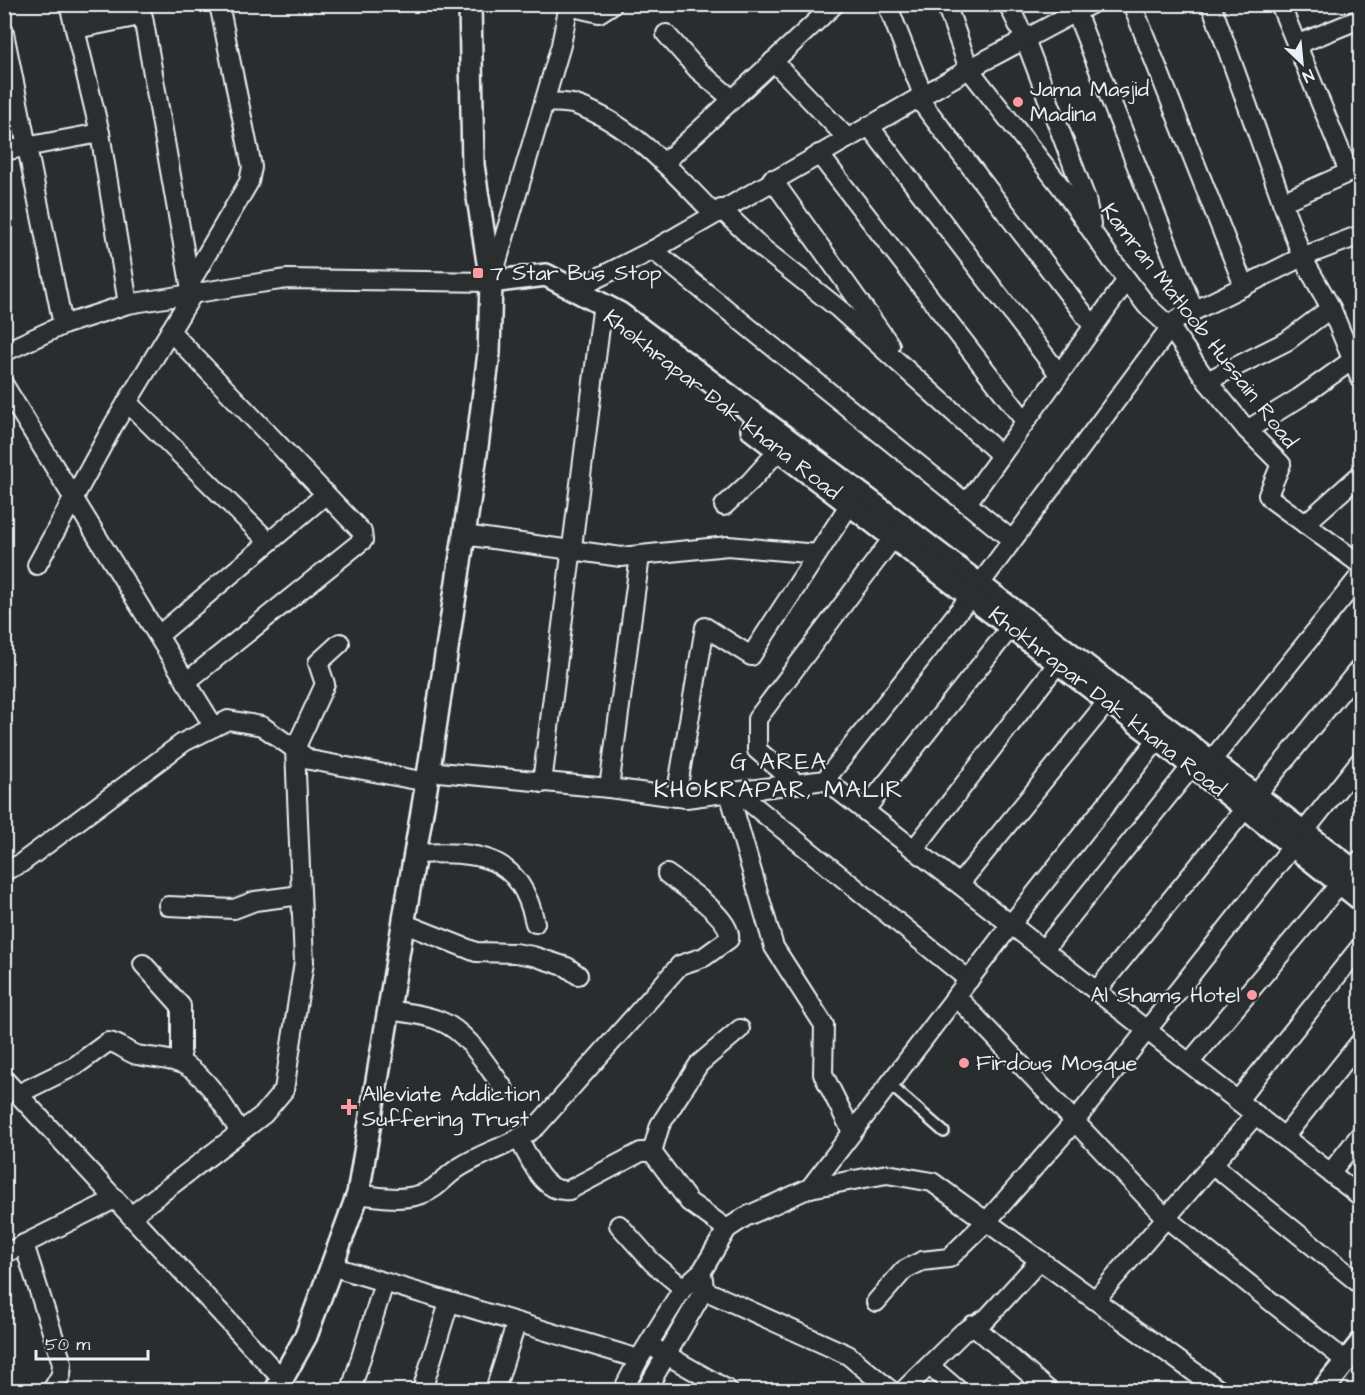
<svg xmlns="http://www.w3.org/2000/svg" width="1365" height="1395" font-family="'Architects Daughter',sans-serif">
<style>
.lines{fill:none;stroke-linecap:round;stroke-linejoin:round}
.service-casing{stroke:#e8f1f8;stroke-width:14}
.minor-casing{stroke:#e8f1f8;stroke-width:22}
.tertiary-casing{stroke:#e8f1f8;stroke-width:26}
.service{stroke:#2a2d2e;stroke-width:9}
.minor{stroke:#2a2d2e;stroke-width:18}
.tertiary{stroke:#2a2d2e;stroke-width:21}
.poi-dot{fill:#ff9aa2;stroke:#2a2d2e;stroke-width:2}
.labels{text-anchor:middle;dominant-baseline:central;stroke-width:4.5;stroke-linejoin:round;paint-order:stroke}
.poi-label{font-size:22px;fill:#e8f1f8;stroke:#2a2d2e;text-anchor:start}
.street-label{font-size:22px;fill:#e8f1f8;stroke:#2a2d2e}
.neighbourhood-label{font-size:24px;letter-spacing:1.5px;fill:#e8f1f8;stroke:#2a2d2e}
</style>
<rect width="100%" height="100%" fill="#2a2d2e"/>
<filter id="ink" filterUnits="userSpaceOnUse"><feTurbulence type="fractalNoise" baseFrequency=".0167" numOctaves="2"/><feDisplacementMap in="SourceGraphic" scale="12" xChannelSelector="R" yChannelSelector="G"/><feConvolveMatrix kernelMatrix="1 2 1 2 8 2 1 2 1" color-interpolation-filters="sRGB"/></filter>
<g filter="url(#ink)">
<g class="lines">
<g class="service-casing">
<polyline id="service" points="889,1084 944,1132"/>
</g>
<g class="minor-casing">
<g id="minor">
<polyline points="69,4 100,133 128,304"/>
<polyline points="887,4 923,95"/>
<polyline points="946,4 969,69 1062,188 1111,259 1147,306 1170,327 1207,381 1247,430 1281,464 1268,495 1271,499 1360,564"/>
<polyline points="1008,4 1025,39 1086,199 1091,224"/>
<polyline points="1132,4 1244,286"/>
<polyline points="1211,4 1302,257 1331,308 1360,378"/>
<polyline points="1280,4 1349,172"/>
<polyline points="568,6 599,13 613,4"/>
<polyline points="1076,12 1194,311"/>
<polyline points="72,14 122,4"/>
<polyline points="4,33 63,325"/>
<polyline points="666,34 698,70 732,99"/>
<polyline points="1296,45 1360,19"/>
<polyline points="773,61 847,138"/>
<polyline points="918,98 1093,326"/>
<path d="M544,102C554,103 567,102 576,105C632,124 674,173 714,214"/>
<polyline points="869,126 1059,374"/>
<polyline points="4,151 100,133"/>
<polyline points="819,154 1025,421"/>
<polyline points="664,163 835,4"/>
<polyline points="772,179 890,345"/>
<polyline points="1282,202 1359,168"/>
<polyline points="721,209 762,248 839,309 1001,455"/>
<polyline points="653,250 1012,540"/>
<polyline points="191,281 249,182 252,167 219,4"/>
<polyline points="576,289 653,250 969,69 1091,4"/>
<polyline points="170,331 362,532 363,540 186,682"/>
<polyline points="4,352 63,325 128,304 253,284 287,279 491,282 561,45 569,4"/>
<polyline points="1207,381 1287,341 1331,308"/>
<polyline points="4,385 214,727"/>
<polyline points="127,402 269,542"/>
<polyline points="1247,430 1299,398 1354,359"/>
<polyline points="967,503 1127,280"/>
<polyline points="724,506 750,482 778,451"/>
<polyline points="1305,524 1360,475"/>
<polyline points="464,535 621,557 728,546 817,554"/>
<polyline points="37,565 114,424 192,295 143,17 140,16 76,29"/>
<polyline points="159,635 325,495"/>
<polyline points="1211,761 1360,576"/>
<polyline points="428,771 609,788 686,798 825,780 1360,1196"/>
<polyline points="825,780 980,584 1176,320 1302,257 1360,235"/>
<polyline points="542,783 602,311"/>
<polyline points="797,784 757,750 757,719 893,538"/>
<polyline points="609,788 640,556"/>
<polyline points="737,792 969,980"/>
<polyline points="729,793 774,947 824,1025 823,1074 852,1132"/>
<polyline points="676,797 705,627 751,656 850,504"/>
<polyline points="865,810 1011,627"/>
<polyline points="915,848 1058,663"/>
<path d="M415,854C477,851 520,853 535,923"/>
<polyline points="4,871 20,864 184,742 228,720 262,726 310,760 427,782"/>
<polyline points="960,883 1108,701"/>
<polyline points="168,906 234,909 255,901 301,895"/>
<polyline points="403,923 476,952 515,953 533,956 567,967 578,975"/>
<polyline points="1045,948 1192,766"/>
<polyline points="143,964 181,1006 181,1063"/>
<polyline points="1098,989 1360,668"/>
<polyline points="956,996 1166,1218 1347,1362"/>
<path d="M389,1010C406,1013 425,1014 440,1021C468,1032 487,1066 504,1089"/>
<polyline points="1190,1062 1360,860"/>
<polyline points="4,1079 282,1379"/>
<path d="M18,1094L75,1066L108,1042C120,1043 126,1052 137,1055C151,1058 166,1058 179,1063C204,1070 227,1111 240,1132"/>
<polyline points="1238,1100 1360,947"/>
<polyline points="1285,1136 1360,1042"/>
<path d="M519,1140C531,1159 542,1194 569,1190L641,1152H652L689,1202L727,1229"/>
<polyline points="652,1152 660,1125 699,1064 740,1029"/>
<polyline points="1212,1164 1360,1284"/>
<polyline points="1331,1172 1360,1135"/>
<polyline points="810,1188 1012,923 1158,739"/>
<path d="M358,1194C379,1197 402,1201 422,1194C438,1189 446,1175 460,1167C485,1151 514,1145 537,1126L680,965L704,957L729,939C733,919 682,885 667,874"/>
<polyline points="131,1216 264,1114 284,1090 304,962 295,749 325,684 318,663 340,643"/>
<polyline points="619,1225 652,1262 683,1288"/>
<polyline points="24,1244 62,1363 61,1375 52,1390"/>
<polyline points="4,1254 115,1199"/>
<polyline points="334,1267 639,1359"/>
<polyline points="704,1290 848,1355 890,1390"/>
<polyline points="1095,1300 1256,1114"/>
<polyline points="876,1302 904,1270 922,1261 949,1258 987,1221 1075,1121 1360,761"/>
<polyline points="973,1325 1048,1390"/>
<polyline points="656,1349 728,1390"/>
<polyline points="930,1366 958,1390"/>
<polyline points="351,1390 384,1283"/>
<polyline points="422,1390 449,1303"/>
<polyline points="495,1390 516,1324"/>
<polyline points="623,1390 639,1359 683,1288 702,1271 727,1229 745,1217 810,1188 887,1174 932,1182 1219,1390"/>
<polyline points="646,1390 704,1290 703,1279"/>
<polyline points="904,1390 963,1332 987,1318 1040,1260"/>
</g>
</g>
<g class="tertiary-casing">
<g id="tertiary">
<polyline points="491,282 546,275 619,313 874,504 1360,875"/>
<polyline points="752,430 1158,739 1360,899"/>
<polyline points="276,1390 306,1336 358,1194 427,782 475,462 489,353 491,282 473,165 470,4"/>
<polyline points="1323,1390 1360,1344"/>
<polyline points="1352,1390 1360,1379"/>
</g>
</g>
<use href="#service" class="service"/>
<use href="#minor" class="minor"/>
<use href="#tertiary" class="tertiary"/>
</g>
</g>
<g class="poi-dot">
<circle cx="1018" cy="102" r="6"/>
<rect x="472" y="267" width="12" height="12" rx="3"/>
<circle cx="1252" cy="995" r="6"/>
<circle cx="964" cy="1063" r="6"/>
<path d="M346 1098h6v6h6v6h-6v6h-6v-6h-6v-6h6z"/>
</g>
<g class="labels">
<g class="poi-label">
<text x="1030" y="89">Jama Masjid<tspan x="1030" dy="25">Madina</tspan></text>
<text x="490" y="273">7 Star Bus Stop</text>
<text x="1240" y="995" text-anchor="end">Al Shams Hotel</text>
<text x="976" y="1063">Firdous Mosque</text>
<text x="362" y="1094">Alleviate Addiction<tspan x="362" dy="25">Suffering Trust</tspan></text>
</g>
<g class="street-label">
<text transform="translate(1199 326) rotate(52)">Kamran Matloob Hussain Road</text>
<text transform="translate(722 405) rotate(38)">Khokhrapar Dak khana Road</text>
<text transform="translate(1107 702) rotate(38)">Khokhrapar Dak khana Road</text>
</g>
<g class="neighbourhood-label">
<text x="779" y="762">G AREA<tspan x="779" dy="28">KHOKRAPAR, MALIR</tspan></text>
</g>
</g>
<rect width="1365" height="1395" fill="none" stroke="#2a2d2e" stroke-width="24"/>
<rect x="12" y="12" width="1341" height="1371" fill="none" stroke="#e8f1f8" stroke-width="2" filter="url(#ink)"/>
<g transform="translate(1302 63) rotate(154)" stroke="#2a2d2e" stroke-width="4.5" paint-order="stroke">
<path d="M0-4.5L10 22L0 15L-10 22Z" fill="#e8f1f8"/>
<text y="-9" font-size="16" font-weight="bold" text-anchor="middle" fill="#e8f1f8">N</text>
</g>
<path d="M36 1350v9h112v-9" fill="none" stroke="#e8f1f8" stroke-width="3"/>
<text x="45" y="1350" font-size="18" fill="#e8f1f8" stroke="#2a2d2e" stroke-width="4.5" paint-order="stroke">50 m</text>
</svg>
